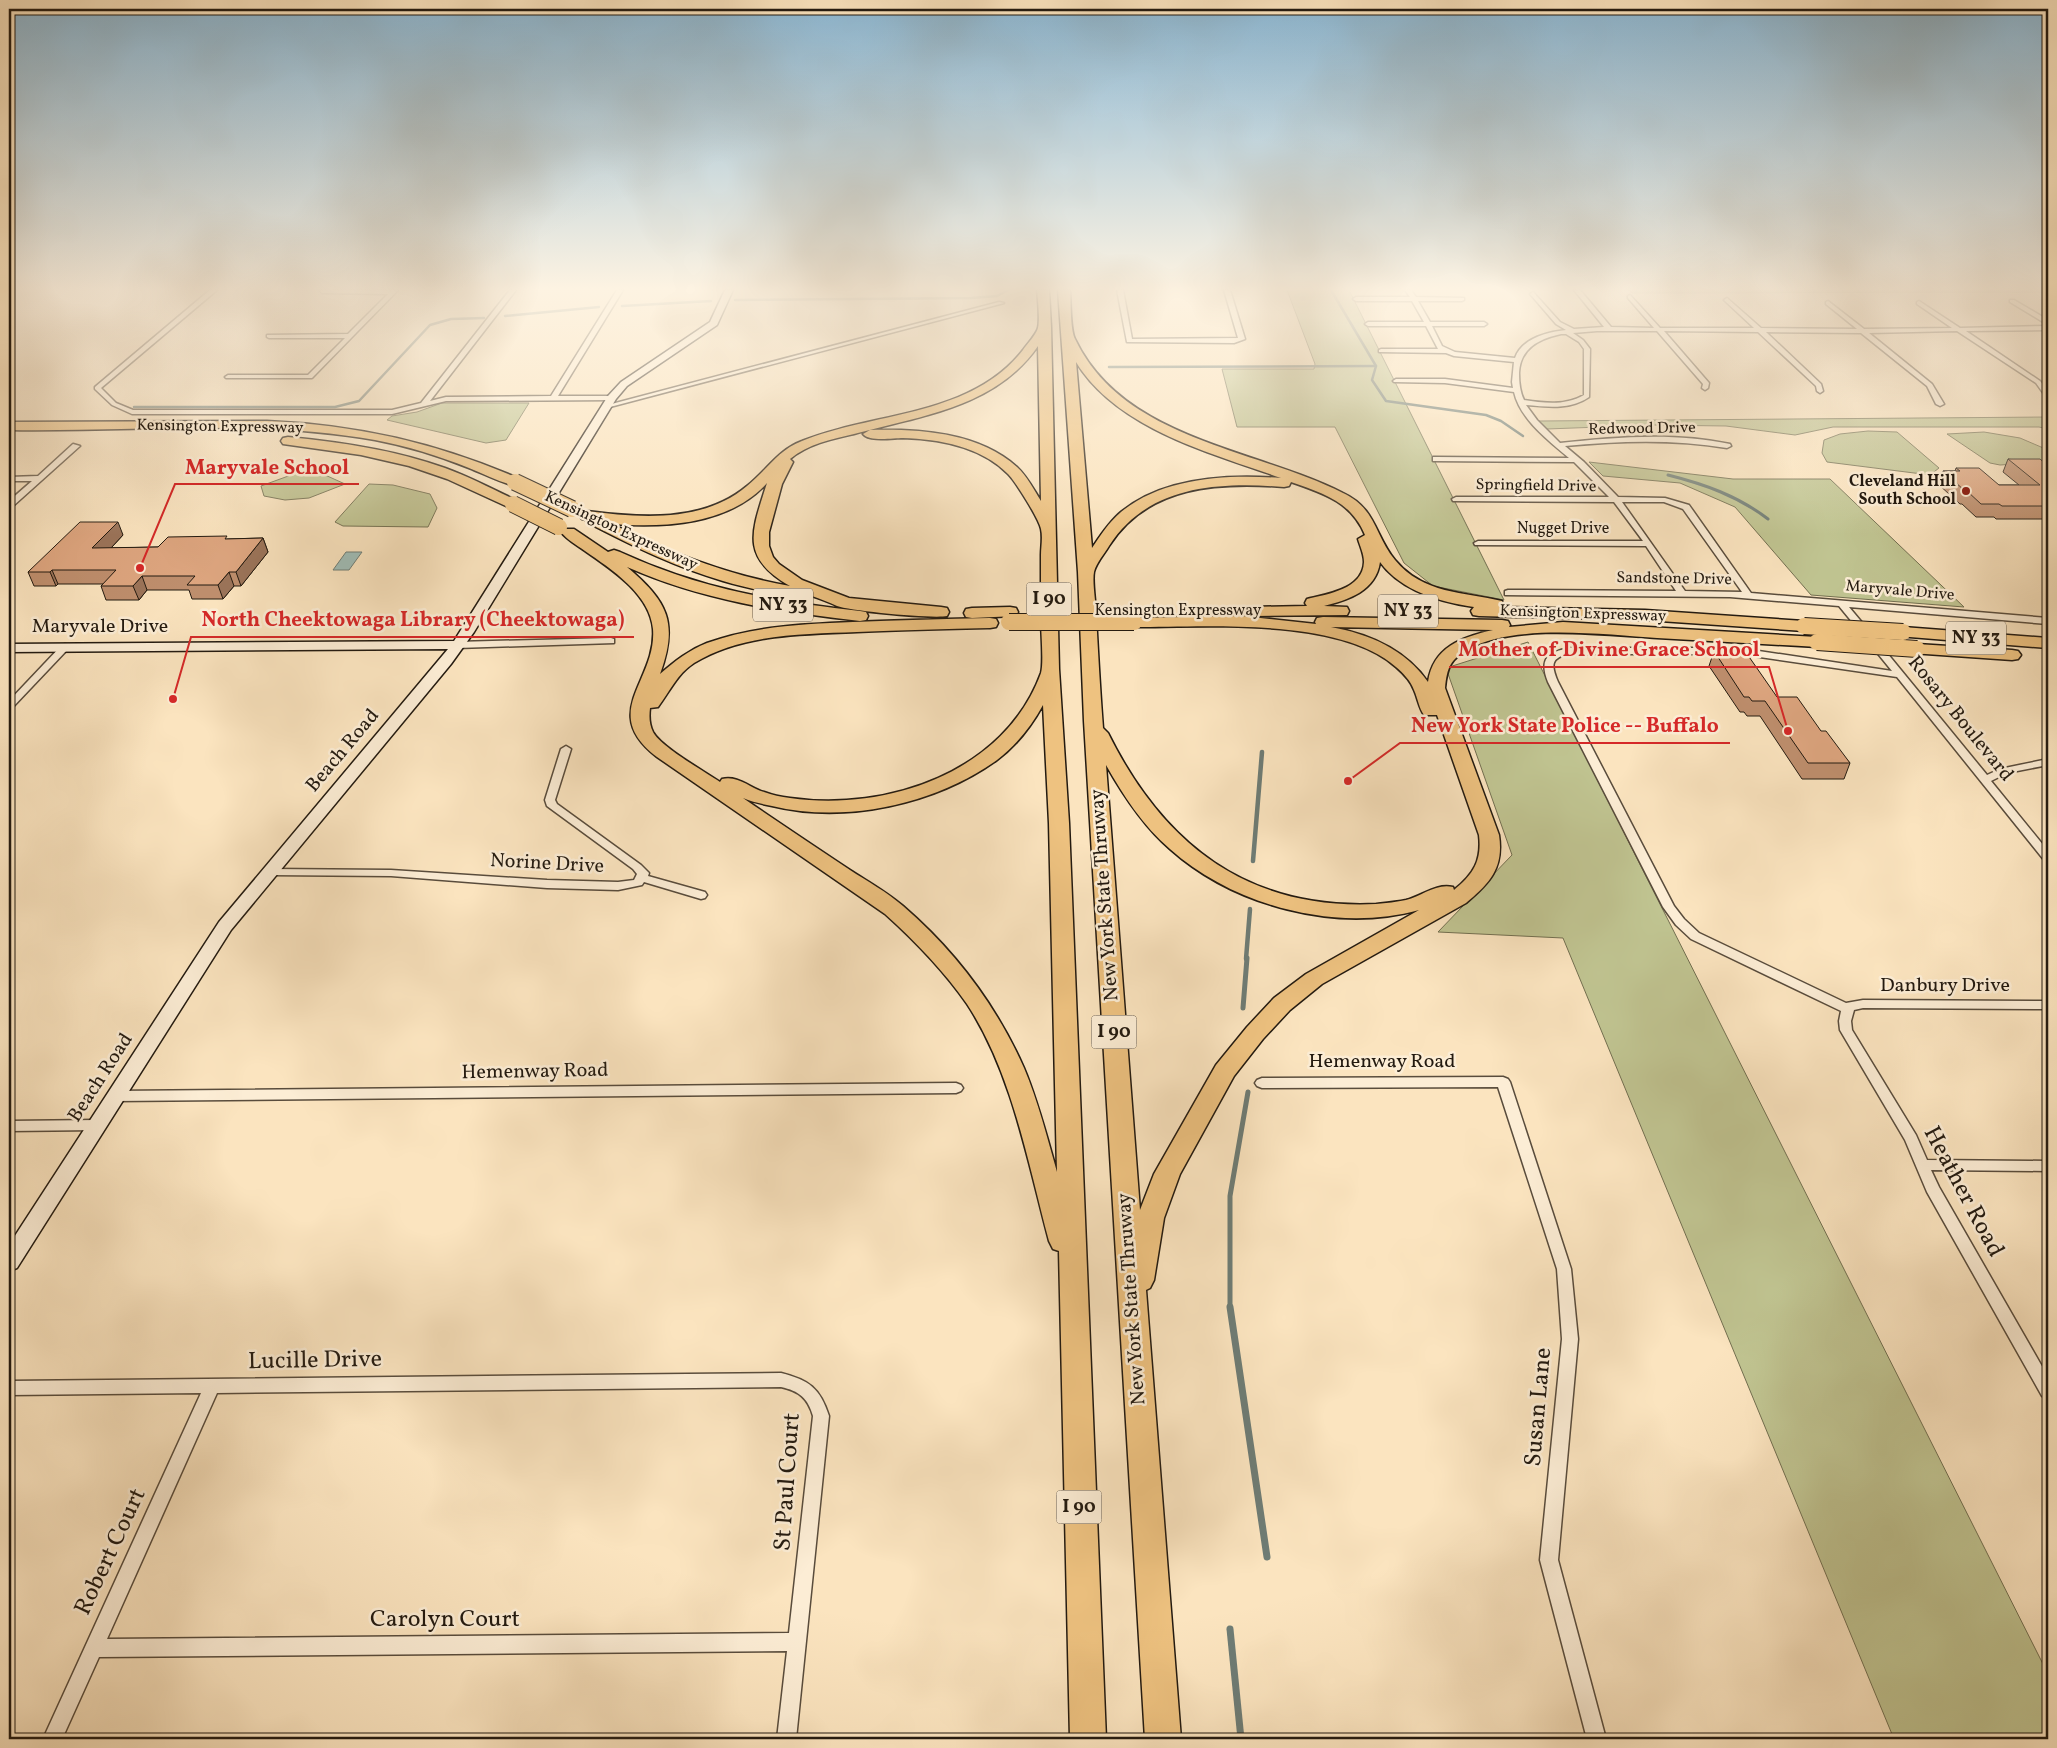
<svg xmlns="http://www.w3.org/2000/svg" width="2057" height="1748" font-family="Vollkorn,serif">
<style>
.green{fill:#c0c491;stroke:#726f50}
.water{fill:#a0beb8;stroke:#6e7c75}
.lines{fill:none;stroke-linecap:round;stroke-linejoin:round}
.stream-far4{stroke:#6e7c75;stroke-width:2.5}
.stream-far3{stroke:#6e7c75;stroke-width:3}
.stream-far2{stroke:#6e7c75;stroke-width:4.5}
.stream-far1{stroke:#6e7c75;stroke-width:5}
.stream{stroke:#6e7c75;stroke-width:7}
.street-casing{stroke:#594c3c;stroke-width:3}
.secondary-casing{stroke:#231a10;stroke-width:3}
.highway-casing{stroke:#231a10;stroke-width:3}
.street{fill:#fcedd5;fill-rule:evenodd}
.secondary{fill:#fcedd5;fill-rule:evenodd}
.highway{fill:#eec280;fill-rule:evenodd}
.highway-bridge-casing{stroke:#231a10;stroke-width:18;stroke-linecap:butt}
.highway-bridge{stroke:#eec280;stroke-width:16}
.wall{fill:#bf8f6e;stroke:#231a10}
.shaded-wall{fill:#9b745a;stroke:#231a10}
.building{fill:#dea680;stroke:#231a10}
.poi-dot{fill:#8f2418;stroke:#fcedd5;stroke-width:2}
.labels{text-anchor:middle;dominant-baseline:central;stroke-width:5;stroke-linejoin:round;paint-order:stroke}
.far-street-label{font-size:16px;fill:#231a10;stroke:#fcedd5}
.far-poi-label{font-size:16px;font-weight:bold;fill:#231a10;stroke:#fcedd5;text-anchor:end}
.shield{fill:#fcedd5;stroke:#64594b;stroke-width:1}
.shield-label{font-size:19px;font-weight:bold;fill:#231a10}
.street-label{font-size:20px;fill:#231a10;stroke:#fcedd5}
.near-street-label{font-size:24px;fill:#231a10;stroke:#fcedd5}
.leader{fill:none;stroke:#d62828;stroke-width:2}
.callout-dot{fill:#d62828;stroke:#fcedd5;stroke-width:2}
.callout-label{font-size:21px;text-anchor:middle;font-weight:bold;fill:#d62828;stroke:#fcedd5;stroke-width:5;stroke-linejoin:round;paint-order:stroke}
</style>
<rect width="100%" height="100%" fill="#fbe4bf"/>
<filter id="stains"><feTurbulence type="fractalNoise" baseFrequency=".004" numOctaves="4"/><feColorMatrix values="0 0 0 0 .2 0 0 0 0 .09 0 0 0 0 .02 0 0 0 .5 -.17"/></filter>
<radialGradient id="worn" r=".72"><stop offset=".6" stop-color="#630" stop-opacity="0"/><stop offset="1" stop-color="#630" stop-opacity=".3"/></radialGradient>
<g class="green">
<polygon points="1287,290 1349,290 1504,600 1433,586 1404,563 1335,427 1237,427 1222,369 1314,369 1315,364"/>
<polygon points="1629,290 2048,290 2048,292 1632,293"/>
<polygon points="442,403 529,403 506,440 486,443 387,420 392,416 417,412"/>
<polygon points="2048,417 2048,429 2039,427 1833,427 1795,435 1726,426 1653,425 1547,429 1539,421"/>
<polygon points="1868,431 1897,432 1939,468 1930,475 1827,462 1822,453 1824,440 1840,434"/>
<polygon points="1984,432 2020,438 2048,450 2048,462 2000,465 1990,463 1947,434"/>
<polygon points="1589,462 1733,479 1830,479 1964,607 1811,595 1735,507 1680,483 1603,476"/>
<polygon points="314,470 345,484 309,498 285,500 264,496 261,486 302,471"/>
<polygon points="369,484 393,485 430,494 437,508 428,527 343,526 335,522"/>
<polygon points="1528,642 2048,1674 2048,1739 1894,1739 1563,938 1438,932 1512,855 1446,668"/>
</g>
<polygon class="water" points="346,552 362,552 349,570 333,570"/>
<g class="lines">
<g class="stream-far4">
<polyline points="1331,290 1376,366 1372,380 1386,401 1486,415 1501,421 1523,436"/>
<polyline points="735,300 971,298 997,296 1008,290"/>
<polyline points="622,306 711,301"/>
<polyline points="505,316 599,307"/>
<polyline points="1109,367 1376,366"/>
<polyline points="134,407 335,407 359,401 430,325 451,319 484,318"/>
</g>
<path class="stream-far3" d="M1668,475C1704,484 1738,496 1768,519"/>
<g class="stream-far2">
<polyline points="1253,861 1262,752"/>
<polyline points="1246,959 1250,909"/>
</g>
<g class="stream-far1">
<polyline points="1243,1008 1247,958"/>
<polyline points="1230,1308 1230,1196 1248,1092"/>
</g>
<g class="stream">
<polyline points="1230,1307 1267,1557"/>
<polyline points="1230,1629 1241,1739"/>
</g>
<g class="street-casing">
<g id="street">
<polygon points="210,290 217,290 101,388 116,403 133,410 392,410 421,403 510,290 516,290 430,401 446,397 551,396 617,290 623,290 558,396 612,396 615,398 612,400 446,401 392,414 132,414 112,405 95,389 95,387"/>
<polygon points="320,290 398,290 312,378 226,378 225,377 228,375 308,375 345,338 269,338 267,337 267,335 348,334 388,294 322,293"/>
<polygon points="1117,290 1123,290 1132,339 1238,338 1224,290 1230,290 1245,339 1234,343 1127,342"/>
<path d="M1405,290H1411L1416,297L1464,298V300L1462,301H1418L1430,322H1484L1487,324L1484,326H1432L1442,346L1455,352L1515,358C1522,338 1548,332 1566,330L1556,324L1531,295L1530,294L1533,292L1560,322L1574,329L1604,327L1574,290H1580L1611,327L1654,328L1628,298V296L1630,295L1660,328H1754L1725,301L1724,300L1727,298L1761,328L1857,329L1826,304V302L1828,301L1864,329L1952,328L1917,304V302L1919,301L1960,328L2048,326V330L1966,331L2040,381L2048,391V398L2046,397L2036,383L1957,331L1869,333L1932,384L1944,404L1940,406L1936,404L1927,386L1861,333L1766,332L1821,384L1823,391L1820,393L1817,391L1816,386L1758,332L1664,331L1709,383L1708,388L1705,390L1702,388L1703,384L1657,331H1597L1573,333L1583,340L1590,349L1589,397C1570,410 1548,407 1526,405L1537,420L1560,443C1615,437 1675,432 1730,444L1731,446L1727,448C1673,439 1619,441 1565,446L1584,462L1618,497L1665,498L1689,505L1751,593L2048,618V624L1849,607L1870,632L1865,635L1862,634L1839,606L1730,597L1505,595V591L1508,590L1676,591L1646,546L1475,545L1474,543L1478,541H1643L1614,502L1453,501L1452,499L1456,497H1609L1574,462L1433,461V457H1436L1569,458C1548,440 1520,419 1514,392L1445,383L1394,382L1393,381L1396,379H1445L1513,388L1512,382L1514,362L1454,356L1446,353L1379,352V350L1381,349H1438L1426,326H1368L1365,324L1368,322H1424L1412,301H1356L1353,299L1356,297H1410ZM1561,334H1566L1579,342L1584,349V395C1565,406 1544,403 1524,400C1520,392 1519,382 1519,373C1520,348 1539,339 1561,334ZM1622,502H1664L1683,509L1742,592L1685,591Z"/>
<polygon points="2010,300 2014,300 2048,320 2048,325 2010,302"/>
<polygon points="999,302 1004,303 610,407 604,406"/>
<polygon points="73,444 80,446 12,507 9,507 9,501 32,481 9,481 9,477 38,476"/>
<polygon points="611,638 614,639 614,643 457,648 452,645 457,642"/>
<path d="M1875,641L1878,642L1987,775L2000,769L2048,759V765L2007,773L1991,781L2048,851V861L2044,860L1897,677L1739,654H1570C1550,657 1551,666 1558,682L1674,906L1684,919L1699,933L1846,1003L1863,1000L2048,1001V1009L1863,1008L1854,1010L1851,1021L1852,1030L1916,1135L1927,1160L2048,1161V1171L1931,1170L1939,1187L2048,1377V1398L2042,1396L1927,1192L1905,1140L1840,1030L1839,1021L1841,1011L1691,939L1676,925L1663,907L1548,682C1539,659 1547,652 1570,648H1739L1892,671L1870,644Z"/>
<polygon points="65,644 68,645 68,649 12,708 9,709 9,701 62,645"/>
<polygon points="566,746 571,749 555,800 557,804 641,865 649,873 648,876 705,892 707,895 705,898 701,899 644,882 642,885 618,890 547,888 391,876 270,875 264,872 270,869 391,870 547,880 618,882 634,880 637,874 633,869 547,806 545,800 561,749"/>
<polygon points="1503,1077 1508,1079 1510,1082 1571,1269 1578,1339 1558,1560 1606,1739 1587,1739 1540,1560 1562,1339 1557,1269 1498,1087 1262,1088 1257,1086 1255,1083 1257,1080 1262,1078"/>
<polygon points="956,1083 961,1085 963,1088 961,1091 956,1093 115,1101 110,1099 108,1096 110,1093 115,1091"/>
<polygon points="97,1120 102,1121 104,1125 102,1129 97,1130 9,1131 9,1121"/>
<path d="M781,1373C809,1380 820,1388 829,1416L796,1739H777L787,1651L99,1657L62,1739H43L201,1393L9,1395V1381ZM781,1387C799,1391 808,1398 813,1416L789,1633L107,1639L217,1393Z"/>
</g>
</g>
<g class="secondary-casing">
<polygon id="secondary" points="725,290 733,290 717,325 627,386 616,399 474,632 451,664 231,930 17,1268 9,1271 9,1245 219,922 448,649 9,652 9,644 454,641 608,396 621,382 710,322"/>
</g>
<g class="highway-casing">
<g id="highway">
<path d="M1037,290H1049L1051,327L1059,669L1069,823L1106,1739H1070L1059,1251L1053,1249L1049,1241C1028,1163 1012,1072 967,1004C944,971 915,941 885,914L657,757C598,712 657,681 653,629C650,594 611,569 585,551C577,545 567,540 561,532L564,529H574L608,552L614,550L620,552C700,589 773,601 860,611L866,612L868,616L866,620L860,621C780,612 701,600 627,567C667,601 679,622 660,674C675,661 689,650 707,643C754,626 804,624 853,622C899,620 944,619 990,618L996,619L998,623L996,627L990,628C946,629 901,630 857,632C802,634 742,634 694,663C677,674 670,691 658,707L650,708C649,716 649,724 653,732C661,747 704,771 720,782L722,779C738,775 750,788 764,792C772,795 781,797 790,798C887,812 1005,772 1041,673C1044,663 1041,632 1041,620C1041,598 1041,577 1041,555C1041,547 1043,537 1041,529C1039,519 1016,482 1008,474C982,447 939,439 903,438C893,438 869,442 863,434L870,430C919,429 978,432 1017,467C1027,476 1034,490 1041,501L1038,346C996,407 921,416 854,434C832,439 808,444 790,459L793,462L782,484L769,532V546L773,557L779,564L802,580L849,598L941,607L947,608L949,612L947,616C934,619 850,611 837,606C829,602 820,599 812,596L805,599C777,594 750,589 723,581C678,568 637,548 596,527L593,524L595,522L582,519L579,516L582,513L587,511C640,518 703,523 747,486C767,470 778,450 802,441C874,412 971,417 1023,350C1027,344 1036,335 1038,328C1040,319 1038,300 1037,290ZM767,483C752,531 739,557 790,586C724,574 672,553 612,524C665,528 729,525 767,483ZM1043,705L1049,823L1057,1172C1047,1137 1038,1101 1024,1068C996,1005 954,950 903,906C887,892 867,881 850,870C814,846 778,822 743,798C752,802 762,804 772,806C846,824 936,804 997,760C1016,746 1032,725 1043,705Z"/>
<path d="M1058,290H1070C1071,302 1070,329 1075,339C1123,440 1254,448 1343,493C1376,508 1375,536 1395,560C1423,594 1464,592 1502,601L1503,607L1645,610L1804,621L1810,622L1813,626L1810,630L1804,631L1645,620L1479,616L1473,615L1471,611L1474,607C1440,602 1401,591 1380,562C1376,591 1348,600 1324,606L1347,607L1349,611L1347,615L1254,616L1248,615L1246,611L1248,607L1307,606L1305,603L1307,599C1328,594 1363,589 1364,562C1364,554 1360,546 1358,539L1365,535C1351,501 1322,493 1291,482L1289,486L1284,487C1219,482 1148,485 1109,546C1105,553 1096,563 1094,572C1092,582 1096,603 1096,614C1098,652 1100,690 1103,728L1108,733C1163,844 1247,910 1376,904C1386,903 1397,902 1406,900C1422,896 1436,883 1453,887L1454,890C1474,874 1482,860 1479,835L1437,715H1424C1419,708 1418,699 1414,690C1411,681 1403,673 1396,667C1340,617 1205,627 1134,627L1128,626L1126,622L1128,618L1242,616L1316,624L1315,622L1317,618L1323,617L1502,620L1508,621L1510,625L1509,627L1563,622L1817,637L1823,638L1826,642L1823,646L1817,647C1764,644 1711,641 1657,638C1606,635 1515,623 1469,649C1450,659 1447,668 1445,688L1499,835C1504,868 1490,883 1466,903L1322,984L1290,1010L1263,1039L1234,1076L1180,1174L1164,1218L1154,1280L1150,1288L1146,1290L1181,1739H1145L1084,721L1078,572ZM1076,362C1117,429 1211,453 1281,478C1228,474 1163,477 1121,512C1109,522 1100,536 1092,548ZM1331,627L1493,630C1462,637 1433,647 1428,682C1405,649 1369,634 1331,627ZM1106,765C1123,795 1143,826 1170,849C1234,906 1336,933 1419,910L1306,974L1274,998L1247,1027L1216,1065L1154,1174L1140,1210Z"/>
<path d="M267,421C358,425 437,443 520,479L522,482L520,485L515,486C499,482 484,474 469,468C439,456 407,446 375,440C255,419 130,432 9,430V422Z"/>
<path d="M288,437C341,442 395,450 445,468C470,477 494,490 518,501L520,504L518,507H508L447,479L409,466L361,455L283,444L281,441L283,438Z"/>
<polygon points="1010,607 1016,608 1018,612 1016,616 972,618 966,617 964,613 966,609 972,608"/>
<polygon points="1903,627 2048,638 2048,648 1897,636 1894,632 1897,628"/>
<polygon points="1917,644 2012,650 2018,651 2021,655 2018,659 2012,660 1911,653 1908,649 1911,645"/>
</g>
</g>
<use href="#street" class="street"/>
<use href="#secondary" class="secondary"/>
<use href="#highway" class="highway"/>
<g class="highway-bridge-casing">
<g id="highway-bridge">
<polyline points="515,482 572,509"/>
<polyline points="513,504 559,527"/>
<polyline points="1009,622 1134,622"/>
<polyline points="1804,626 1903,632"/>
<polyline points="1817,642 1917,649"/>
</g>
</g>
<use href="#highway-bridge" class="highway-bridge"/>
</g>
<g class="wall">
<polygon points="2008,459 2048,466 2048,519 1996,519 1994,517 1976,517 1962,504 1960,504 1938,484 1943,471 1955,471 1956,468 1999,485 2019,485 2003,472"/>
<polygon points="123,535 111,548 158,547 228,539 263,538 268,552 241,586 234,586 223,599 192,599 189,590 147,590 139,600 106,600 101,586 103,584 58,584 56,586 34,586 28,572"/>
<polygon points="1714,651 1777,697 1821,731 1850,763 1844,779 1802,779 1760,716 1747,716 1744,712 1740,712 1709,666"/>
</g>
<g class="shaded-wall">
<polygon points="118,522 123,535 98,562 92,548"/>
<polygon points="263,538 268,552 241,586 236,572"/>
<polygon points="52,570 58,584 56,586 50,572"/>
<polygon points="229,572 234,586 223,599 218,585"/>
<polygon points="142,576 147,590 139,600 133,586"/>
</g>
<g class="building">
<polygon points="2008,459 2040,459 2048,466 2048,506 2002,506 1999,504 1981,504 1967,491 1965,491 1943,471 1960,471 1956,468 1979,468 1999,485 2040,485"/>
<polygon points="80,522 118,522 92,548 158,547 168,537 227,536 225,539 263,538 236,572 229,572 218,585 187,585 195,576 142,576 133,586 101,586 116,570 52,570 50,572 28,572"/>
<polygon points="1714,651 1745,651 1777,697 1797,697 1821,731 1826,731 1850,763 1808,763 1765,701 1752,701 1749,697 1744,697"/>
</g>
<linearGradient id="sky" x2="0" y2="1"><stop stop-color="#8bb8d5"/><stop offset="0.54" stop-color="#fdf3e2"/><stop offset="1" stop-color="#fdf3e2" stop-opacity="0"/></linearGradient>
<rect width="2057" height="535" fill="url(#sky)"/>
<circle class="poi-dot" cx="1966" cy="491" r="5"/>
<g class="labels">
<g class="far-street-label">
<text transform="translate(220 427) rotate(1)">Kensington Expressway</text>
<text transform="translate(1642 429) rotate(-1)">Redwood Drive</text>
<text transform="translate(1536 486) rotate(1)">Springfield Drive</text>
<text x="1563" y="529">Nugget Drive</text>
<text transform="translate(621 531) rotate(25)">Kensington Expressway</text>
<text transform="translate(1674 579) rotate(1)">Sandstone Drive</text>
<text transform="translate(1900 591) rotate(5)">Maryvale Drive</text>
<text x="1178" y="611">Kensington Expressway</text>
<text transform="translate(1583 614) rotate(2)">Kensington Expressway</text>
</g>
<g class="far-poi-label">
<text x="1956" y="482">Cleveland Hill<tspan x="1956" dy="18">South School</tspan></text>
</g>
<g class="shield">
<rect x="1026.5" y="582.5" width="45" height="33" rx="4"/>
<rect x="753" y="588.5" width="60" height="33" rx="4"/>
<rect x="1378" y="594.5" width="60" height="33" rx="4"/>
<rect x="1946" y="621.5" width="60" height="33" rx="4"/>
<rect x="1091.5" y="1015.5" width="45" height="33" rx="4"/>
<rect x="1056.5" y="1490.5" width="45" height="33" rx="4"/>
</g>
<g class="shield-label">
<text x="1049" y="599">I 90</text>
<text x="783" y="605">NY 33</text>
<text x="1408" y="611">NY 33</text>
<text x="1976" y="638">NY 33</text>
<text x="1114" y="1032">I 90</text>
<text x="1079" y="1507">I 90</text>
</g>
<g class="street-label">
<text x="100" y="627">Maryvale Drive</text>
<text transform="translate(1960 719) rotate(51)">Rosary Boulevard</text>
<text transform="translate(343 751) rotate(-50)">Beach Road</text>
<text transform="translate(547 864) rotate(3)">Norine Drive</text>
<text transform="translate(1105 895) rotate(-94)">New York State Thruway</text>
<text x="1945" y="986">Danbury Drive</text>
<text x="1382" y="1062">Hemenway Road</text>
<text transform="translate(535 1072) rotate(-1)">Hemenway Road</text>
<text transform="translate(101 1078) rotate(-57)">Beach Road</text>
<text transform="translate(1132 1299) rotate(-94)">New York State Thruway</text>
</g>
<g class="near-street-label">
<text transform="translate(1963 1192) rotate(62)">Heather Road</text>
<text transform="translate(315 1361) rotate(-1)">Lucille Drive</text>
<text transform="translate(1539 1407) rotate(-85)">Susan Lane</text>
<text transform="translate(788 1482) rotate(-86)">St Paul Court</text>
<text transform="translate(111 1552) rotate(-65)">Robert Court</text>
<text x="445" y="1620">Carolyn Court</text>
</g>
</g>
<path class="leader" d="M140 568L175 484H359M173 699L191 637H634M1788 731L1769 667H1449M1348 781L1400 743H1730"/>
<g class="callout-dot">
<circle cx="140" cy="568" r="5"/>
<circle cx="173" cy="699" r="5"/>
<circle cx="1788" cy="731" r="5"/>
<circle cx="1348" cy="781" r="5"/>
</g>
<g class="callout-label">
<text x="267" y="474">Maryvale School</text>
<text x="413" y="626">North Cheektowaga Library (Cheektowaga)</text>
<text x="1609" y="656">Mother of Divine Grace School</text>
<text x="1565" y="732">New York State Police -- Buffalo</text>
</g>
<rect width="2057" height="1748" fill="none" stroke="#fbe4bf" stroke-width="30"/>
<rect x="10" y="10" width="2037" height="1728" fill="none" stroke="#231a10" stroke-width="2.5"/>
<rect x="15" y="15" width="2027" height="1718" fill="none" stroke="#231a10"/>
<rect width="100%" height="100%" filter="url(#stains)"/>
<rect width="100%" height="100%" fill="url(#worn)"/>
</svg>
